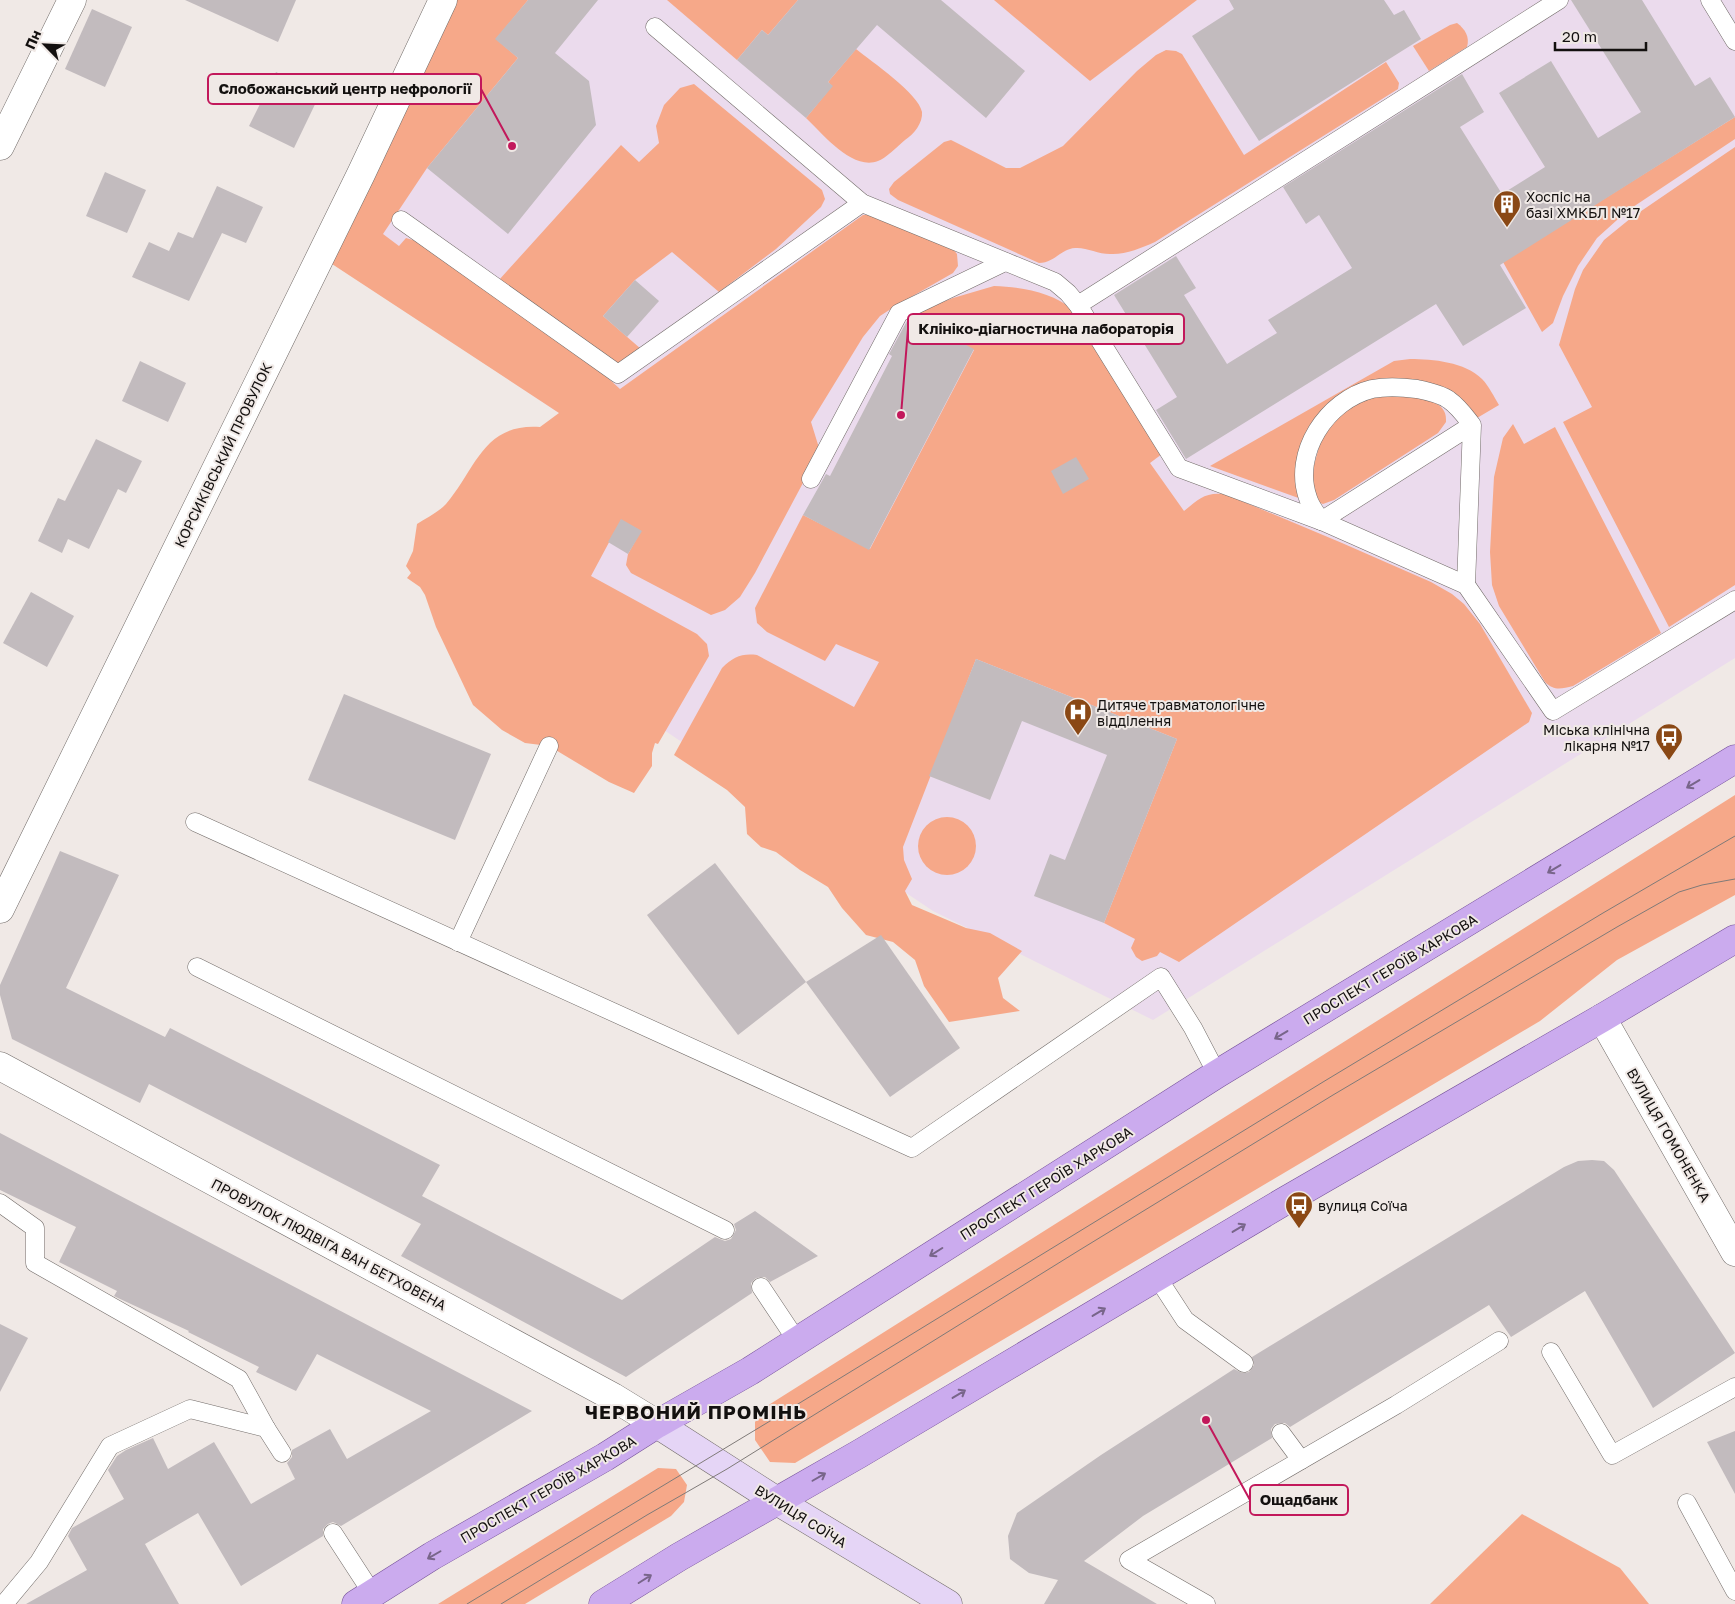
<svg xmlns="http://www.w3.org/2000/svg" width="1735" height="1604" font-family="'Golos Text',sans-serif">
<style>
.medical{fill:#ebdbed}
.green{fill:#f6a889}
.building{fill:#c2bbbe}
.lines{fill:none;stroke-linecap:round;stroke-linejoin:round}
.lane-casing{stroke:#716b68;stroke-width:19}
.street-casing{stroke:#716b68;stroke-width:29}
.secondary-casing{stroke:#716b68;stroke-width:29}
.primary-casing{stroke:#745098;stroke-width:29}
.lane{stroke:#fff;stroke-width:18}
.street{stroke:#fff;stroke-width:28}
.secondary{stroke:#e5d5f6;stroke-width:28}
.primary{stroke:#cbabee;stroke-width:28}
.tram{stroke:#7f7a78;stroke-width:1}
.oneway{stroke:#78658a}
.labels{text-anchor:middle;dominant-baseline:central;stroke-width:4;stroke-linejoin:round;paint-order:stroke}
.poi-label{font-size:14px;fill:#13100f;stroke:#f0e9e6;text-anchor:start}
.street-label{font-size:14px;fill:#13100f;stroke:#f0e9e6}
.district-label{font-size:19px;font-weight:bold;letter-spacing:1px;fill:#13100f;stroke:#f0e9e6}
.leader{fill:none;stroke:#c2185b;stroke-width:2}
.callout-dot{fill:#c2185b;stroke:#f0e9e6;stroke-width:2}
.callout{fill:#f0e9e6;stroke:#c2185b;stroke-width:2}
.callout-label{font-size:15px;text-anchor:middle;font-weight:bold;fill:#13100f}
</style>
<rect width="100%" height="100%" fill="#f0e9e6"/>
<polygon class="medical" points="463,0 1735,0 1735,658 1153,1020 933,911 493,615 586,431 337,265"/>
<g class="green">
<path d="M457,0H528L496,39L518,58L427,168L383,234L399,246L406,238L416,241L608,378L620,389L863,215H873L953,249L957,254L958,266L953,273L897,305L880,316L863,337L811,422L820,451L755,573L740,597L725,610L711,615L631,573L626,565L628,554L641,531L621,520L591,576L697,634L707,644L709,656L658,744L655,743L652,753V766L634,793L609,782L549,746L525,743L502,730L473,705L436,627L425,595L420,587L407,578L411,573L406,566L413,551L417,524C426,518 439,512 446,504C476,469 483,423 540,427L559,413L332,264Z"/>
<polygon points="667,0 798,0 768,35 762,30 737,60"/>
<polygon points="994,0 1197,0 1090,81"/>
<path d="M1457,23C1465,29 1470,37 1467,47L1429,71L1413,46L1450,25Z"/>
<path d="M856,49C871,61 919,94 922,112C923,123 914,134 905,140C898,146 885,159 878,161C852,171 822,133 806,118L832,86L828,82Z"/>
<path d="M1166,50L1176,51L1182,54L1244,155L1386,62L1399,83L1398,89L1155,242C1141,248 1125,255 1110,254C1098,254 1086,247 1075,248C1061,249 1054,263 1039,263L898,200L890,194L889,189L894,182L944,142L951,140L959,144L1006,168H1020L1063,146L1137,71L1156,55Z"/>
<polygon points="694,84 822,190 825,199 821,207 776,249 719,292 672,252 635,280 603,316 641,349 619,364 499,280 621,145 639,162 659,143 656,126 664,105 680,88"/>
<polygon points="1735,117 1735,139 1627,211 1597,238 1578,266 1563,296 1553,323 1542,332 1503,262"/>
<polygon points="1735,147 1735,585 1669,627 1563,422 1592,407 1559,345 1575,289 1583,270 1604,240 1631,218"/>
<path d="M994,286C1022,287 1052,292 1073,310L1162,454L1150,463L1184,511C1199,499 1204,492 1225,494L1342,543L1431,582L1452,594L1464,604L1480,624L1532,713L1529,722L1179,962L1160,952L1157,956L1142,961L1136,957L1131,948L1135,939L1104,923L1177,739L976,659L903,847L904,860L912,879L905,891L912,905L966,928L990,933L1022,951L998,978L1003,998L1020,1011L949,1022L924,986L915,960L893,942L866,935L842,908L828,887L800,870L776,852L761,847L747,834L745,807L727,790L674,755L722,668C733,657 742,653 757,655L854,707L879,662L836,644L825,661L767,632L757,623L755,608L803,515L870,549L974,350L908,315L953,298Z"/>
<path d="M1410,359C1433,359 1465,362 1482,379C1489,386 1494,397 1499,405L1477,418L1389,384L1319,420L1304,500L1210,466L1394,361Z"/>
<path d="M1392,396C1406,396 1436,396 1444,411C1446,414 1446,418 1446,422L1438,433L1334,500L1323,504L1317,502L1312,487L1314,465L1321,440L1331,423L1348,409L1370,398Z"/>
<path d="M1513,424L1524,444L1555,427L1661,633L1573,686C1561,689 1554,691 1545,682L1499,606L1492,585L1490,552L1494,477L1503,438Z"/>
<polygon points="1735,795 1735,895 1617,960 1540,1021 795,1463 770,1462 755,1440 755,1422 767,1406"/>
<circle cx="947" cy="846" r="29"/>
<polygon points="658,1468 676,1469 687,1485 684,1502 671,1516 525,1604 438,1604"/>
<polygon points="1522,1514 1620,1568 1649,1604 1430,1604"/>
</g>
<g class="building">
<polygon points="185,0 296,0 278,42"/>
<polygon points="528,0 598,0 555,53 589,81 596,125 508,234 427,168 518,58 495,39"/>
<polygon points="798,0 941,0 1025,71 986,118 877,25 828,82 833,86 806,118 737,60 762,30 768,35"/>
<polygon points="1229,0 1384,0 1394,15 1404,10 1421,39 1259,141 1192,36 1234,9"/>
<polygon points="1571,0 1642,0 1695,86 1710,77 1735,117 1500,265 1526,308 1463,346 1436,304 1186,459 1156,410 1177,397 1114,295 1176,256 1196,288 1184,295 1227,364 1277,333 1268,320 1352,268 1319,215 1306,224 1283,187 1462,74 1484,112 1460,127 1502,194 1545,167 1499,93 1551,61 1598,138 1641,112"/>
<polygon points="92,9 132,27 105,87 65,69"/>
<polygon points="276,72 320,94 294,148 249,126"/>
<polygon points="105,172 146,190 127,233 86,216"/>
<polygon points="217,186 263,207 246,243 222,233 189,301 132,277 149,242 169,251 178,232 193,238"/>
<polygon points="635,280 659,301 627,337 603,316"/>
<polygon points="913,318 974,349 869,550 803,515 826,474 830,476 892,356 889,354 907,321"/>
<polygon points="140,361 186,383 168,422 122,401"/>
<polygon points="96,439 142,461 126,493 118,489 89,549 68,539 62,553 38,541 58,498 65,501"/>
<polygon points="1076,457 1089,479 1063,494 1051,471"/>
<polygon points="621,519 642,531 628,554 608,542"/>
<polygon points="31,592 74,616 47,667 3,643"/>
<polygon points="976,659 1177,739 1104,923 1034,896 1050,854 1065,860 1107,755 1022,721 990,800 929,776"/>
<polygon points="344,694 491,754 455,840 308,780"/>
<polygon points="60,851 119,875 66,988 165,1037 170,1028 440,1165 422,1196 622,1300 715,1237 725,1241 731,1239 736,1230 734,1224 755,1211 818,1256 770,1282 765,1277 756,1278 751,1283 752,1293 626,1377 401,1256 421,1224 149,1084 140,1103 12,1039 0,995 0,985"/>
<polygon points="715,863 806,982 738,1035 647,915"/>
<polygon points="881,935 960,1048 890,1097 806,982"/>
<polygon points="0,1133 532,1411 341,1526 333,1522 328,1524 323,1529 323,1536 241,1586 198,1513 145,1544 179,1604 26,1604 87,1570 68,1536 72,1528 124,1499 108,1470 117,1456 126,1450 153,1438 168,1469 214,1442 251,1504 295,1479 287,1463 292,1457 292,1450 330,1429 347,1459 431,1411 317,1354 296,1391 256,1372 259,1367 188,1332 189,1331 118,1298 114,1296 117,1291 59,1262 76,1227 0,1190"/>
<polygon points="1592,1160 1604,1161 1614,1170 1735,1353 1653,1408 1585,1291 1511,1337 1489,1305 1290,1427 1285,1423 1275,1424 1271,1429 1272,1438 1143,1516 1084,1561 1157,1604 1044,1604 1058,1580 1029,1573 1010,1559 1008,1536 1017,1513 1101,1455 1234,1369 1242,1373 1249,1372 1254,1365 1252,1357 1564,1167 1578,1161"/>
<polygon points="0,1324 28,1338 0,1392"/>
<polygon points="1735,1431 1735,1494 1707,1442"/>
</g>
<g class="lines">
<g class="lane-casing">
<g id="lane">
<polyline points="1710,0 1735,41"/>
<polyline points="655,27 862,203 1055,282 1068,293 1078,305 1179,468 1324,522 1466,585 1553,711 1735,600"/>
<polyline points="401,220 618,374 862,203"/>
<polyline points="1078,305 1559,0"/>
<polyline points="811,479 899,313 1005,262"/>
<path d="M1466,585L1472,425L1321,521C1317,514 1310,506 1308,498C1292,453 1327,400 1372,389C1387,386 1402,387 1417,389C1427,391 1441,394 1449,400C1459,407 1465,416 1472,425"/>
<polyline points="195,822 912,1148 1161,977 1193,1028 1217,1074"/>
<polyline points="458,942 549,746"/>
<polyline points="197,967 725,1230"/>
<polyline points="0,1203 35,1228 35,1263 239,1379 266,1428"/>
<polyline points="1157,1277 1185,1320 1244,1363"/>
<polyline points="761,1287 797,1341"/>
<polyline points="1551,1352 1612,1455 1735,1387"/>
<polyline points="1281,1433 1301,1460"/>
<polyline points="1687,1503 1735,1591"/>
<polyline points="333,1533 372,1593"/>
<polyline points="4,1604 39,1562 110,1446 190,1409 266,1428 282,1453"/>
<polyline points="1206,1604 1129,1560 1396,1405 1499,1341"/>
</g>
</g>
<g class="street-casing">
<g id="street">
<polyline points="0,146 72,0"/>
<polyline points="0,909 361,174 443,0"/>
<polyline points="1602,1018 1735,1252"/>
<polyline points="0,1066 613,1397 657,1424"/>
</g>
</g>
<g class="secondary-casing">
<polyline id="secondary" points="657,1424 777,1501 948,1604"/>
</g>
<g class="primary-casing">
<g id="primary">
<polyline points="356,1604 432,1556 605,1457 657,1424 750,1371 1217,1074 1735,759"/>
<polyline points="603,1604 679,1557 859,1454 1283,1202 1602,1018 1735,939"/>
</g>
</g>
<use href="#lane" class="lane"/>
<use href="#street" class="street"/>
<use href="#secondary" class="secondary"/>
<use href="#primary" class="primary"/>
<g class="tram">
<polyline points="467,1604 780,1415 1323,1082 1603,913 1735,836"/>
<polyline points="501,1604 647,1515 727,1469 1078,1251 1333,1095 1617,927 1679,892 1702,885 1735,879"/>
</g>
</g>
<defs><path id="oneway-shaft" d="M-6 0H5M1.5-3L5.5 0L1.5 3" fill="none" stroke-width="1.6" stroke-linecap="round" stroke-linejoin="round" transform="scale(1.25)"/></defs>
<g class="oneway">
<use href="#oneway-shaft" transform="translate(1693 784) rotate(149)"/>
<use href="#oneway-shaft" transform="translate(1554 869) rotate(149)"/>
<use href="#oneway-shaft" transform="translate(1281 1035) rotate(149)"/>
<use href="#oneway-shaft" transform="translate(1239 1228) rotate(-31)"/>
<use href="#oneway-shaft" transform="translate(936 1252) rotate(148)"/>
<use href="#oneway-shaft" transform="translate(1099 1312) rotate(-31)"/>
<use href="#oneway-shaft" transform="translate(959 1394) rotate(-31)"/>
<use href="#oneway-shaft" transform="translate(819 1477) rotate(-30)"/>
<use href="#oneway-shaft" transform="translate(434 1555) rotate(150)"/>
<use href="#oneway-shaft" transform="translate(645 1579) rotate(-32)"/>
</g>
<defs>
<g id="building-pin" transform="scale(1.4375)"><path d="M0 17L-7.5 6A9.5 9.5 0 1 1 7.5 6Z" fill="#8a4815" stroke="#f0e9e6"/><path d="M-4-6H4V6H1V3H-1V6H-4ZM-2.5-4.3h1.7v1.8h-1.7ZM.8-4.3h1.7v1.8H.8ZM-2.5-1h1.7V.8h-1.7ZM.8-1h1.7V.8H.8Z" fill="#fff"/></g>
<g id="hospital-pin" transform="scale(1.4375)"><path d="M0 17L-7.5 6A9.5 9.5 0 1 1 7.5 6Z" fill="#8a4815" stroke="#f0e9e6"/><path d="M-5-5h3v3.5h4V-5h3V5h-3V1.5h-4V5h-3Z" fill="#fff"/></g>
<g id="bus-pin" transform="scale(1.4375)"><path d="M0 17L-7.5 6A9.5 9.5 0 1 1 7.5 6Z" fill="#8a4815" stroke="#f0e9e6"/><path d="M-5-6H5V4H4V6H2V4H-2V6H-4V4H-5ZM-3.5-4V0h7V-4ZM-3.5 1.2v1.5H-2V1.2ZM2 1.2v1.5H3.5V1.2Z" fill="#fff"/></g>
</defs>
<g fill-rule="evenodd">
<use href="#building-pin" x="1507" y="204"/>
<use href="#hospital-pin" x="1078" y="712"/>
<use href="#bus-pin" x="1669" y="737"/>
<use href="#bus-pin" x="1299" y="1205"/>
</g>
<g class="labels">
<g class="poi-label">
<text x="1526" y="196">Хоспіс на<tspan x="1526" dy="16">базі ХМКБЛ №17</tspan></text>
<text x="1097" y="704">Дитяче травматологічне<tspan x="1097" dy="16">відділення</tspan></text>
<text x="1650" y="729" text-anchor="end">Міська клінічна<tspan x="1650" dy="16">лікарня №17</tspan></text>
<text x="1318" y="1205">вулиця Соїча</text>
</g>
<g class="street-label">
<text transform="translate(223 455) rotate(-64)">КОРСИКІВСЬКИЙ ПРОВУЛОК</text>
<text transform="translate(1390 969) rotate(-31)">ПРОСПЕКТ ГЕРОЇВ ХАРКОВА</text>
<text transform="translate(1669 1135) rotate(60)">ВУЛИЦЯ ГОМОНЕНКА</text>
<text transform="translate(1046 1183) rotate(-32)">ПРОСПЕКТ ГЕРОЇВ ХАРКОВА</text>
<text transform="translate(329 1244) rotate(28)">ПРОВУЛОК ЛЮДВІГА ВАН БЕТХОВЕНА</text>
<text transform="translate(548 1489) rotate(-30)">ПРОСПЕКТ ГЕРОЇВ ХАРКОВА</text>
<text transform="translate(801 1516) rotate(32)">ВУЛИЦЯ СОЇЧА</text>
</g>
<g class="district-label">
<text x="696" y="1411">ЧЕРВОНИЙ ПРОМІНЬ</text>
</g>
</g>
<path class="leader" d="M512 146L481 89M901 415L908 329M1206 1420L1250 1500"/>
<g class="callout-dot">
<circle cx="512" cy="146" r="5"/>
<circle cx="901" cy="415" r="5"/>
<circle cx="1206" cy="1420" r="5"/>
</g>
<g class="callout">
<rect x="208" y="74" width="273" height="30" rx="5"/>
<rect x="908" y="314" width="276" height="30" rx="5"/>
<rect x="1250" y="1485" width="98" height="30" rx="5"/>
</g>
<g class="callout-label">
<text x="345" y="94">Слобожанський центр нефрології</text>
<text x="1046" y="334">Клініко-діагностична лабораторія</text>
<text x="1299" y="1505">Ощадбанк</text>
</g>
<g transform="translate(45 45) rotate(294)" stroke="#f0e9e6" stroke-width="4" paint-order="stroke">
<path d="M0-4L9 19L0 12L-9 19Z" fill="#13100f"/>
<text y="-8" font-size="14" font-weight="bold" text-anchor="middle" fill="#13100f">Пн</text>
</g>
<path d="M1555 42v8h91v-8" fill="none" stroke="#13100f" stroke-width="2.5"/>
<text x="1562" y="42" font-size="15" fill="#13100f" stroke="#f0e9e6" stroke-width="4" paint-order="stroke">20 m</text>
</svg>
